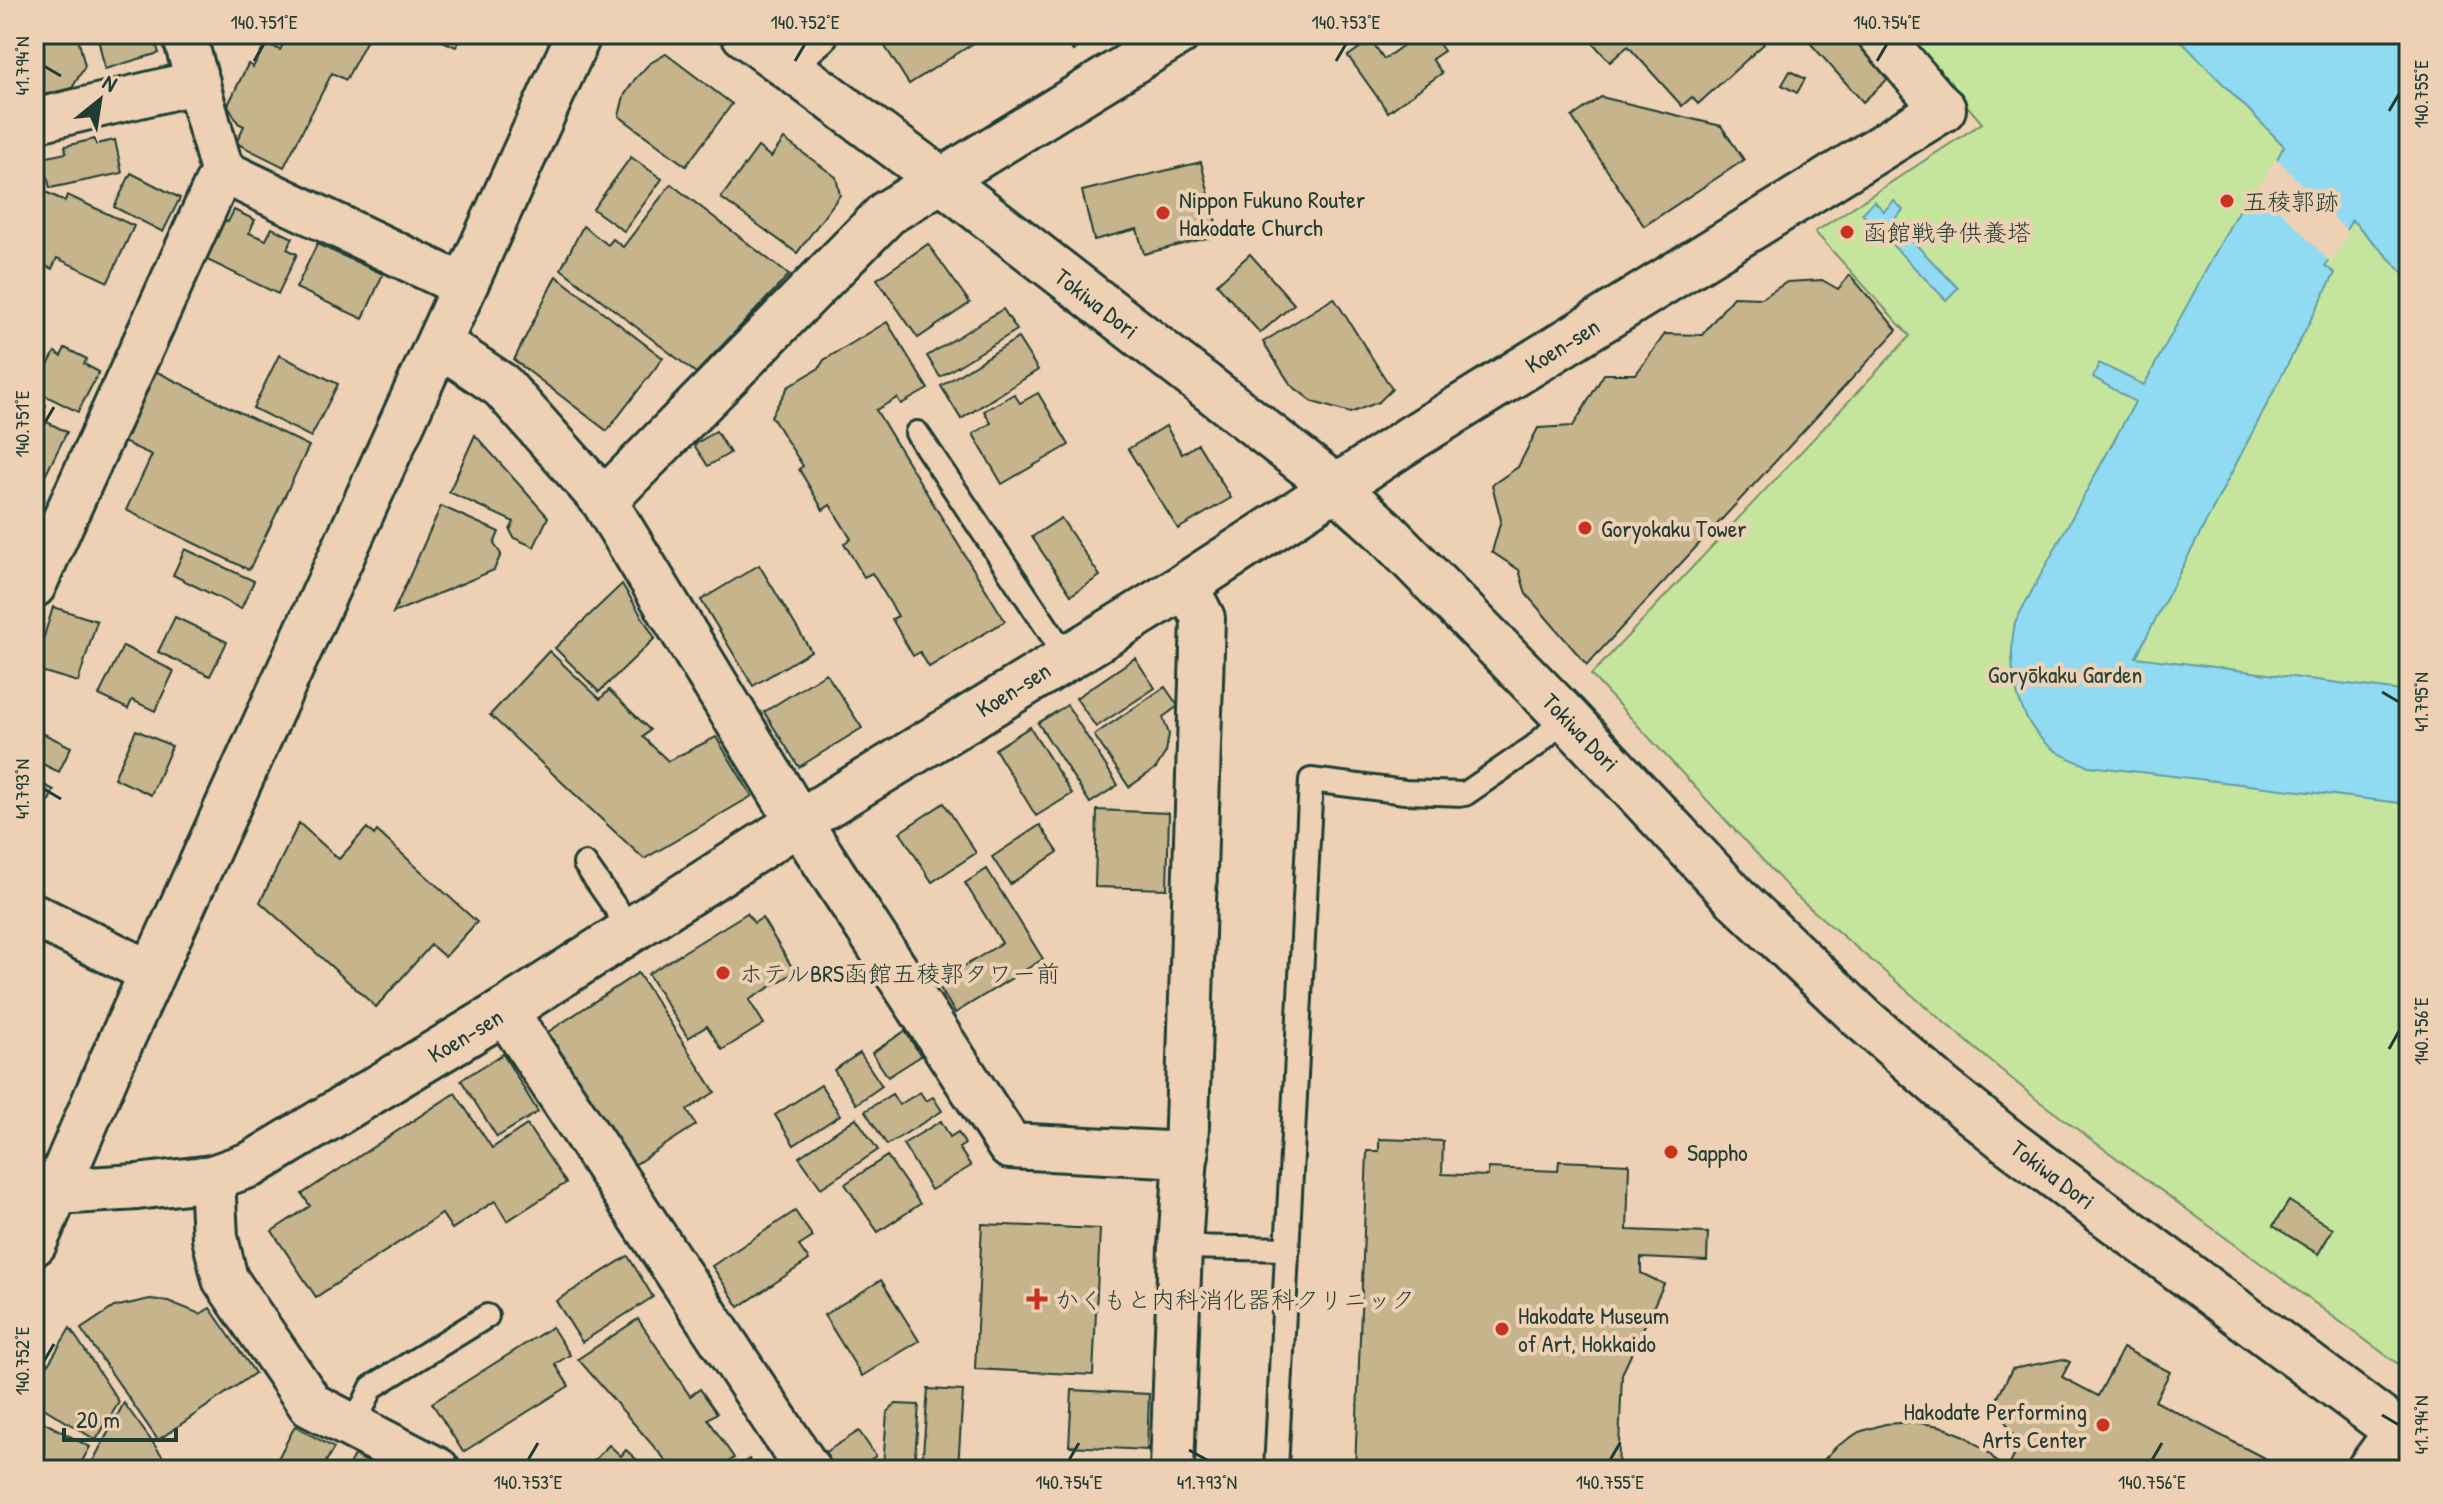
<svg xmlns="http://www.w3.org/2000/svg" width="2443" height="1504" font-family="'Patrick Hand','Klee One',sans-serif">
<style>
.green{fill:#c5e59d;stroke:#729168;stroke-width:2}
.water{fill:#90dbf1;stroke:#639ca5;stroke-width:2}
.pier{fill:#eed1b5}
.building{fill:#c5b48c;stroke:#1f3d34;stroke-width:2}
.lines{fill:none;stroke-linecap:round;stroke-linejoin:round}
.service-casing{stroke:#1f3d34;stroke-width:28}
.minor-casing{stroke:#1f3d34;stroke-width:48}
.tertiary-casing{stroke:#1f3d34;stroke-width:50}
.secondary-casing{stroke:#1f3d34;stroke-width:50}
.service{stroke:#eed1b5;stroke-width:22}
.minor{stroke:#eed1b5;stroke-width:42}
.tertiary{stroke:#eed1b5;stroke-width:44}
.secondary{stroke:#eed1b5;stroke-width:44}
.ticks{fill:none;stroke:#1f3d34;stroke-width:3}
.poi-dot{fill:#c8321e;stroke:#eed1b5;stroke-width:3}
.labels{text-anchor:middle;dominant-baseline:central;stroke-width:8;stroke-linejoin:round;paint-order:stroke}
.poi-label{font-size:24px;fill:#1f3d34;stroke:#eed1b5;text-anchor:start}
.street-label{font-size:24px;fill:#1f3d34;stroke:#eed1b5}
.park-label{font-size:24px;fill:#274539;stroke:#eed1b5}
.neatline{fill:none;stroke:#1f3d34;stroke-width:3}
.ticks-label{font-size:20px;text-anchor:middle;fill:#1f3d34}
</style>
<rect width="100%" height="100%" fill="#eed1b5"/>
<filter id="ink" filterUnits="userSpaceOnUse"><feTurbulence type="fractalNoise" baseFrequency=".0125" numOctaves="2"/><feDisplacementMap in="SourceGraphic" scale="16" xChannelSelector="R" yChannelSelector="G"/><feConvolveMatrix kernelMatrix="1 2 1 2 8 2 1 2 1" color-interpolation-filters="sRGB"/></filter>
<g filter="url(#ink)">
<polygon class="green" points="1905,34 2409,34 2409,1372 2036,1099 1939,1018 1796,896 1591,675 1910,336 1815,232 1982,123"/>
<g class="water">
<path d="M2174,34H2409V279L2352,220L2325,266L2335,273L2136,657L2409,692V804L2089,766C2074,761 2056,753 2044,742C2014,711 2007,662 2015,622L2135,402L2093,377L2099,363L2144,385L2245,198L2254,203L2284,146Z"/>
<polygon points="1874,201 1884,211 1894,201 1903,210 1893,221 1958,288 1946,300 1862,214"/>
</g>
<polygon class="pier" points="2276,158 2349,233 2331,263 2258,188"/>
<g class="building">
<polygon points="34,34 77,34 85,66 72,88 34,97"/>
<polygon points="97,34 153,34 159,53 105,69"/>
<polygon points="288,34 370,34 346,80 332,73 284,167 236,143 244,126 238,123 228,105 248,64 253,67 266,43 280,50"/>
<polygon points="427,34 464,34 456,47"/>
<polygon points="877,34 968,34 974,43 909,84"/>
<polygon points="1061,34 1096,34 1073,51"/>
<polygon points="1419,34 1432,34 1444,51 1432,59 1442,73 1388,112 1348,56 1371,40 1384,59"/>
<polygon points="1601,34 1755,34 1764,44 1698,104 1692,97 1682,106 1628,46 1610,62 1592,42"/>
<polygon points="1802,34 1854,34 1891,76 1863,102"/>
<polygon points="666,54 732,104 686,166 619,116 624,96 635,79 649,64"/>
<polygon points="1790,71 1805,79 1797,93 1782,85"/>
<polygon points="1601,97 1721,126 1744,160 1644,226 1572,117"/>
<polygon points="95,139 96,144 115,140 122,173 50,188 43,158 66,153 65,146"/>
<polygon points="784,139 836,177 840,195 797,253 721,198 758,147 771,157"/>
<polygon points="631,157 662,179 624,231 593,209"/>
<polygon points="1201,162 1219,235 1144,254 1137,229 1094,240 1082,191"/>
<polygon points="131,173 180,198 163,232 114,207"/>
<polygon points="671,184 789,275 696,373 561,269 583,226 608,245 613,239 623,247"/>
<polygon points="39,189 65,201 67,195 134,226 108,282 57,258 52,269 34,261 34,199"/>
<polygon points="234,210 255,220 249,233 266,240 272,228 293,238 287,249 297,254 278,294 201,257 219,218 228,222"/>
<polygon points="317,244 383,274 363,319 296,288"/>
<polygon points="928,244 970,303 918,338 877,279"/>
<polygon points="1250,254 1294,304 1260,333 1217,284"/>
<polygon points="1850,275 1897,330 1587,665 1526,594 1519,570 1492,552 1501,520 1492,485 1518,467 1538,428 1573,426 1604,374 1636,374 1665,334 1702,335 1733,297 1762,298 1787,282 1822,280 1838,289"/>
<polygon points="556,276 663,358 607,431 514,360"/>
<polygon points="1334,298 1392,389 1379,402 1350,413 1313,402 1291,385 1263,342"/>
<polygon points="1003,309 1017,330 940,377 927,356"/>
<polygon points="887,322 928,389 901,404 897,398 876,410 1005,621 929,667 920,652 913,656 892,619 898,616 872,573 864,577 844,543 851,539 830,505 823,510 799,469 803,466 771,416 788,387 819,368 824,360"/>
<polygon points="1018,338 1038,370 961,419 941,386"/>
<polygon points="65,348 87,359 84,364 99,372 78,412 34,390 34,360 47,367 55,352 61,356"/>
<polygon points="279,355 338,384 311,437 253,408"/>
<polygon points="155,371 309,446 249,570 126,510 152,455 121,441"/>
<polygon points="1038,393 1069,445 1002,484 973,434 991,423 984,411 1014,394 1020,403"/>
<polygon points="34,399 46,405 39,418 67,432 34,498"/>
<polygon points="1166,426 1182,454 1198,444 1231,498 1178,529 1128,449"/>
<polygon points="716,431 730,453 708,466 694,445"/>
<polygon points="475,435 548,517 534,547 514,538 510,530 514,522 449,492"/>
<polygon points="441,506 499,532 494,544 501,554 494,570 393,613"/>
<polygon points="1061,518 1100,576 1071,595 1032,537"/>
<polygon points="185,549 254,581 241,609 173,575"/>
<polygon points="759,565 811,651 753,686 701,600"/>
<polygon points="622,584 655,638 599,692 555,648"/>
<polygon points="53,607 97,621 78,682 34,669"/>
<polygon points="175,617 227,642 210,676 158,652"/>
<polygon points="123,646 174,671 155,711 132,700 128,709 99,695"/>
<polygon points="549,651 600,699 609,690 650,730 643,737 668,761 716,737 752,796 644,859 490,715"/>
<polygon points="1135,658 1155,688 1096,727 1076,698"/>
<polygon points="826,673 862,728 799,767 764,712"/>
<polygon points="1165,687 1178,706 1163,717 1169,734 1166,752 1156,768 1129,787 1094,735"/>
<polygon points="1067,705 1118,785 1090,803 1038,723"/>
<polygon points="1030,727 1072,794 1036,816 995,749"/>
<polygon points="34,729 71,747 59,772 34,760"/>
<polygon points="136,730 172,746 151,795 114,778"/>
<polygon points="34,780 54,790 34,833"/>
<polygon points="944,803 976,853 932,882 900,832"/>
<polygon points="1097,810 1169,813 1167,889 1095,887"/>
<polygon points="299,823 339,859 367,828 374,835 377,831 477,922 445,957 431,945 376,1007 260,902"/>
<polygon points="1040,825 1058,852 1010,884 992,857"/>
<polygon points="987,869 1043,959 955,1013 937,983 1002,943 965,883"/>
<polygon points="747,913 754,923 762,918 795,972 749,1000 764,1024 722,1050 707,1026 688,1038 648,974"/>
<polygon points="638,973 715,1092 687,1110 696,1125 634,1165 548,1032"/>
<polygon points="905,1031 921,1056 888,1077 872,1053"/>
<polygon points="860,1053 882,1086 856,1104 834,1070"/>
<polygon points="503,1054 538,1112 497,1137 461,1080"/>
<polygon points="821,1085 840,1115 794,1145 775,1115"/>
<polygon points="920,1092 926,1101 933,1097 942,1111 887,1145 865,1111 892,1094 899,1105"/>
<polygon points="455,1093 492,1148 527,1125 566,1183 507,1221 495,1201 452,1229 442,1214 316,1297 272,1231 310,1206 302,1194"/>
<polygon points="856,1118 878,1150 821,1188 799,1157"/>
<polygon points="941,1121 950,1137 958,1132 965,1144 959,1148 971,1166 931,1190 903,1144"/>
<polygon points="1379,1139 1443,1141 1442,1174 1488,1176 1488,1168 1558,1171 1559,1161 1629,1164 1627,1230 1708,1233 1707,1261 1641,1258 1641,1273 1664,1284 1622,1374 1618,1470 1355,1470 1367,1151 1379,1151"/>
<polygon points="887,1156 920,1204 878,1232 845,1184"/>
<polygon points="2289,1201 2333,1229 2318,1254 2273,1226"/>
<polygon points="795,1211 813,1237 799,1246 809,1260 739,1307 712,1266"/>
<polygon points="982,1224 1100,1229 1093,1375 975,1369"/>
<polygon points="628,1256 653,1297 582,1342 556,1301"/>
<polygon points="881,1280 919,1341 862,1376 824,1315"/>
<polygon points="150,1299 168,1301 200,1314 210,1308 255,1373 158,1440 81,1329 114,1307"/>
<polygon points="638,1319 690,1396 700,1389 717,1413 708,1419 734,1458 717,1470 674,1470 578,1359"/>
<polygon points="552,1327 570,1355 555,1364 569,1386 463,1452 432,1403"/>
<polygon points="70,1328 119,1402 96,1440 34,1402 34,1388"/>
<polygon points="2123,1348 2170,1372 2155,1401 2266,1459 2260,1470 2007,1470 2019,1446 1995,1403 2012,1369 2063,1359 2070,1362 2062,1377 2098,1396"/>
<polygon points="928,1389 963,1391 958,1468 922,1466"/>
<polygon points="1072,1390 1149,1394 1147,1450 1069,1446"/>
<polygon points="124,1403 166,1461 161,1470 88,1470"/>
<polygon points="896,1404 919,1405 914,1470 883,1467 887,1412"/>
<polygon points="34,1417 90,1447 77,1470 34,1470"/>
<polygon points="1913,1422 1940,1426 1965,1436 1988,1452 2004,1470 1814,1470 1836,1447 1859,1432 1885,1424"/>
<polygon points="295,1426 334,1448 321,1470 277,1470 273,1468"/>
<polygon points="859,1431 876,1456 855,1470 831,1470 821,1455"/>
<polygon points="609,1445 621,1456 626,1450 648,1470 585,1470"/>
<polygon points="354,1455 383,1470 346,1470"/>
<polygon points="749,1459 757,1470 732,1470"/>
</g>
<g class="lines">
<g class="service-casing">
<g id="service">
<polyline points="917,433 1066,656"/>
<polyline points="585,864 631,930"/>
<polyline points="1180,1247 1288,1249"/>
<polyline points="353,1427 372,1387 487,1316"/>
<polyline points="1276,1470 1311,780 1405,792 1465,794 1535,746 1566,717"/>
</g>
</g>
<g class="minor-casing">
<g id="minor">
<polyline points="1879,34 1943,109"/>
<polyline points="784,61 816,34"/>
<polyline points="34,121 198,82"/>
<polyline points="222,171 464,286"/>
<polyline points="941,180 1179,34"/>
<polyline points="34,586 222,171 184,34"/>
<polyline points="34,915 152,973"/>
<polyline points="1172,1470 1180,1247 1186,1155 1203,618 1186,585"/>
</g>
</g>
<g class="tertiary-casing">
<g id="tertiary">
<polyline points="744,34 941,180 1337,488 1382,529 1566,717 1735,897 1862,1018 1943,1089 2009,1142 2409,1440"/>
<polyline points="440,344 502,386 604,501 799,822 1010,1146 1186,1155"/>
<polyline points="604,501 887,213 941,180"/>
<polyline points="505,1011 808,1470"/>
<polyline points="212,1178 215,1238 225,1279 311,1405 437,1470"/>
<polyline points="34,1196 56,1192 111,1063 579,34"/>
<polyline points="2369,1470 2397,1432"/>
</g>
</g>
<g class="secondary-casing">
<polyline id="secondary" points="34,1243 56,1192 137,1187 212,1178 252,1164 505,1011 799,822 1186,585 1413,437 1943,109"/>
</g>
<use href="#service" class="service"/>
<use href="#minor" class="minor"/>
<use href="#tertiary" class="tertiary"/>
<use href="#secondary" class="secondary"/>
</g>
</g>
<path class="ticks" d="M254,61L264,44M795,61L805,44M1336,61L1346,44M1877,61L1887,44M44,66L61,76M2389,111L2399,94M44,424L54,407M2382,692L2399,702M44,789L61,799M2389,1049L2399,1031M44,1361L54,1344M2382,1415L2399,1425M1189,1450L1207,1460M528,1460L538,1443M1069,1460L1079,1443M1610,1460L1620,1443M2152,1460L2162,1443"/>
<g class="poi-dot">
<circle cx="2227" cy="201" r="8"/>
<circle cx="1163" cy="213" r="8"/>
<circle cx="1847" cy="232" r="8"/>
<circle cx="1585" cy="528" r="8"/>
<circle cx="723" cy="973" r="8"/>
<circle cx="1671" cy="1152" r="8"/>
<path d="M1033 1287h8v8h8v8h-8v8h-8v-8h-8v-8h8z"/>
<circle cx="1502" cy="1329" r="8"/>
<circle cx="2103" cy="1425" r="8"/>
</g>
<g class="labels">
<g class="poi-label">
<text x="1179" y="199">Nippon Fukuno Router<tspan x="1179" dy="28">Hakodate Church</tspan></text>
<text x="2243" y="201">五稜郭跡</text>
<text x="1863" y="232">函館戦争供養塔</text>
<text x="1601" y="528">Goryokaku Tower</text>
<text x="739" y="973">ホテルBRS函館五稜郭タワー前</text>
<text x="1687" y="1152">Sappho</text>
<text x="1055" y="1299">かくもと内科消化器科クリニック</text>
<text x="1518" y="1315">Hakodate Museum<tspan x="1518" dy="28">of Art, Hokkaido</tspan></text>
<text x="2087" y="1411" text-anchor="end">Hakodate Performing<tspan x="2087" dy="28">Arts Center</tspan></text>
</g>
<g class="street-label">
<text transform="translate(1097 303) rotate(38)">Tokiwa Dori</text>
<text transform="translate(1562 345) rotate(-32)">Koen-sen</text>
<text transform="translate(1013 689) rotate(-32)">Koen-sen</text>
<text transform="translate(1581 732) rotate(46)">Tokiwa Dori</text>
<text transform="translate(465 1035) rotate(-31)">Koen-sen</text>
<text transform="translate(2053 1174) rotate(37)">Tokiwa Dori</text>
</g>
<g class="park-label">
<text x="2065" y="674">Goryōkaku Garden</text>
</g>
</g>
<rect width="2443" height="1504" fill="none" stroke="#eed1b5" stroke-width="88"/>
<g transform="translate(100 100) rotate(30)" stroke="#eed1b5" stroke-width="6" paint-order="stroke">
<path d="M0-6L14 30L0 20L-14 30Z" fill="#1f3d34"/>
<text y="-12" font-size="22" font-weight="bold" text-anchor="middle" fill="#1f3d34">N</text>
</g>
<path d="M64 1428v12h112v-12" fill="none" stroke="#1f3d34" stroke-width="4"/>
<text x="76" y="1428" font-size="24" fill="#1f3d34" stroke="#eed1b5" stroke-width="6" paint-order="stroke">20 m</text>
<rect x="44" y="44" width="2355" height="1416" class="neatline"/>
<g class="ticks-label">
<text x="264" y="29">140.751°E</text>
<text x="805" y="29">140.752°E</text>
<text x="1346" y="29">140.753°E</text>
<text x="1887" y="29">140.754°E</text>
<text transform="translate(22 66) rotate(-90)" y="7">41.794°N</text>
<text transform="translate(2421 94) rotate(-90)" y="7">140.755°E</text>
<text transform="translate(22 424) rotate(-90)" y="7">140.751°E</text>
<text transform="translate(2421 702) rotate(-90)" y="7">41.795°N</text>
<text transform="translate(22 789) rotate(-90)" y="7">41.793°N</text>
<text transform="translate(2421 1031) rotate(-90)" y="7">140.756°E</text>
<text transform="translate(22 1361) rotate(-90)" y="7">140.752°E</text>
<text transform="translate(2421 1425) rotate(-90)" y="7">41.794°N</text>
<text x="528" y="1489">140.753°E</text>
<text x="1069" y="1489">140.754°E</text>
<text x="1207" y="1489">41.793°N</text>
<text x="1610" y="1489">140.755°E</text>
<text x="2152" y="1489">140.756°E</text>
</g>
</svg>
